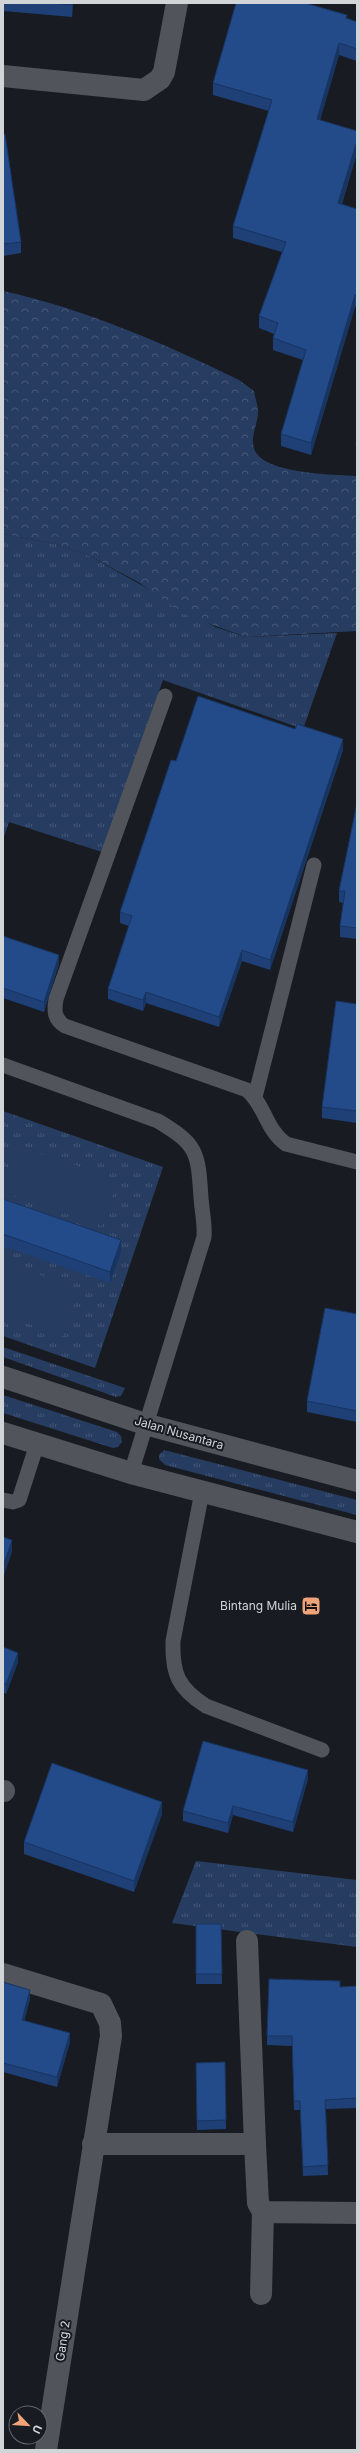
<svg xmlns="http://www.w3.org/2000/svg" width="360" height="2453" viewBox="0 0 360 2453" font-family="Inter,sans-serif">
  <style>
    .grass { fill: url(#grass-tufts) }
    .forest { fill: url(#forest-crowns) }
    .pitch { fill: #263d61 }
    .lines { fill: none; stroke-linecap: round; stroke-linejoin: round }
    .service { stroke: #51555b; stroke-width: 15 }
    .minor { stroke: #51555b; stroke-width: 22 }
    .tertiary { stroke: #51555b; stroke-width: 22 }
    .wall { fill: #1e4076 }
    .shaded-wall { fill: #183460 }
    .building { fill: #234a89; stroke: #183460 }
    .labels { text-anchor: middle; stroke-width: 4; stroke-linejoin: round; paint-order: stroke }
    .street-label { font-size: 12px; fill: #d2d5d8; stroke: #181b21 }
    .poi-label { font-size: 12px; fill: #d2d5d8; stroke: #181b21; text-anchor: end }
  </style>
  <defs>
    <pattern id="grass-tufts" width="24" height="20" patternUnits="userSpaceOnUse"><rect width="24" height="20" fill="#263d61"/><path d="M3 7l-1-3M5 7V3M7 7l1-3M15 17l-1-3M17 17v-4M19 17l1-3" fill="none" stroke="#455877"/></pattern>
    <pattern id="forest-crowns" width="20" height="18" patternUnits="userSpaceOnUse"><rect width="20" height="18" fill="#263d61"/><path d="M2 6a3 3 0 1 1 6 0M12 15a3 3 0 1 1 6 0" fill="none" stroke="#455877"/></pattern>
  </defs>
  <rect width="100%" height="100%" fill="#181b21"/>
  <path class="grass" d="M3,534L56,544L90,556L215,627L246,637L337,633L303,729L163,680L102,852L9,822L3,840Z
    M3,1111L163,1167L95,1368L3,1336Z
    M3,1347L125,1388L121,1396L116,1397L3,1357Z
    M3,1395L117,1432L121,1436L122,1442L118,1447L113,1448L3,1413Z
    M164,1450L357,1500V1515L165,1465L159,1459V1455Z
    M196,1861L357,1880V1947L172,1923Z"/>
  <path class="forest" d="M3,291C85,309 163,343 239,380L254,391C255,398 258,405 258,412C258,422 252,433 253,443C254,475 333,474 357,476V631L246,637L185,615L138,582L90,556L56,544L3,534Z"/>
  <path class="pitch" d="M16,1145L118,1180L102,1226L3,1192V1182Z
    M3,1262L80,1289L63,1336L3,1315Z"/>
  <g class="lines">
    <path class="service" d="M165,696L56,999C54,1011 54,1019 65,1026L247,1090C265,1105 266,1130 286,1144L357,1162
      M3,1065L158,1121C198,1145 198,1152 201,1198C202,1212 205,1223 204,1237L131,1473
      M255,1097L314,865
      M202,1492L173,1641C172,1674 178,1688 206,1706L322,1750
      M3,1500L13,1502L19,1500L37,1444"/>
    <path class="minor" d="M3,76L144,90L160,79L164,72L177,3
      M3,1791H4
      M247,1941L255,2144
      M3,1974L101,2004L110,2023L111,2036L46,2450
      M93,2144H255L258,2203L263,2212L261,2294
      M263,2212L357,2213"/>
    <path class="tertiary" d="M3,1377L145,1424L357,1481
      M3,1433L131,1473L357,1532"/>
  </g>
  <path class="wall" d="M3,3H73L72,17L3,11Z
    M347,18L357,22V61L339,55L320,120L357,141V153L342,204L357,209V307H355L311,455L281,446V434L303,360L273,350V338L274,334L259,328V316L282,252L233,238V226L269,111L213,95V83Z
    M3,134L21,242V253L3,256Z
    M357,436V458H356V446Z
    M343,750L270,970L242,961L219,1027L146,1003L143,1011L108,999V989L129,926L120,923V912L176,761Z
    M357,803V939L340,937V926L343,903L339,902V891Z
    M3,936L59,964L44,1012L3,998Z
    M357,1004V1123L322,1118V1107Z
    M3,1199L121,1252L110,1283L3,1246Z
    M357,1314V1422L307,1412V1401Z
    M3,1647L18,1662L6,1694L3,1692Z
    M308,1779L293,1832L233,1815L228,1833L183,1821V1811Z
    M162,1814L134,1892L24,1854V1842Z
    M196,1924H221L222,1984H196Z
    M3,1982L30,1999L24,2021L70,2042L57,2087L3,2072Z
    M357,1986V2108L326,2109L328,2175L303,2176L300,2110H294L292,2046L267,2045V2036L340,1987Z
    M225,2062L226,2129L197,2130L196,2063Z"/>
  <path class="shaded-wall" d="M72,3H73L72,17Z
    M339,43V55L317,131V119Z
    M357,141V153L338,215V203Z
    M355,295V307L311,455V443Z
    M343,739V750L270,970V960Z
    M242,950V961L219,1027V1017Z
    M59,955V964L44,1012V1002Z
    M146,992V1003L143,1011V1000Z
    M121,1240V1252L110,1283V1272Z
    M12,1540V1552L3,1578V1567Z
    M18,1653V1662L6,1694V1684Z
    M308,1770V1779L293,1832V1822Z
    M162,1802V1814L134,1892V1881Z
    M233,1806V1815L228,1833V1823Z
    M30,1990V1999L22,2030V2020Z
    M70,2033V2042L57,2087V2077Z"/>
  <path class="building" d="M50,3H72V5Z
    M236,3H305L347,15L346,18L357,22V49L339,43L317,119L357,131V141L338,203L357,209V295H355L311,443L281,434L306,350L273,338L278,323L259,316L286,242L233,226L272,100L213,83Z
    M3,134H5L21,242L3,244Z
    M357,436V446H356Z
    M198,696L295,729L297,724L343,739L270,960L242,950L219,1017L146,992L143,1000L108,989L132,916L120,912L171,760L176,761Z
    M357,803V928L340,926L345,891H339Z
    M3,936L59,955L44,1002L3,988Z
    M336,1001L357,1004V1111L322,1107Z
    M3,1199L121,1240L110,1272L3,1234Z
    M325,1308L357,1314V1411L307,1401Z
    M3,1537L12,1540L3,1567Z
    M3,1647L18,1653L6,1684L3,1683Z
    M203,1741L308,1770L293,1822L233,1806L228,1823L183,1811Z
    M52,1763L162,1802L134,1881L24,1842Z
    M196,1924H221L222,1974H196Z
    M269,1979L340,1981V1987L357,1986V2098L325,2100L328,2165L303,2167L300,2101H294L292,2036H267Z
    M3,1982L30,1990L22,2020L70,2033L57,2077L3,2063Z
    M225,2062L226,2120L197,2121L196,2063Z"/>
  <defs>
    <g id="hotel-square" transform="scale(1)"><rect x="-9" y="-9" width="18" height="18" rx="4" fill="#efa378" stroke="#181b21"/><path d="M-6-4.5h1.5V1H6V5H4.5V3h-9V5H-6ZM-4 0a1.8 1.8 0 1 1 3.6 0ZM.5 0V-2.5h3Q6-2.5 6 0Z" fill="#111"/></g>
  </defs>
  <g fill-rule="evenodd">
    <use href="#hotel-square" x="311" y="1606"/>
  </g>
  <g class="labels">
    <g class="street-label">
      <text transform="translate(179 1433) rotate(16)" y="4">Jalan Nusantara</text>
      <text transform="translate(63 2341) rotate(-82)" y="4">Gang 2</text>
    </g>
    <g class="poi-label">
      <text x="297" y="1610">Bintang Mulia</text>
    </g>
  </g>
  <rect width="360" height="2453" fill="none" stroke="#d2d5d8" stroke-width="8"/>
  <g transform="translate(28 2425) rotate(115)"><circle r="19" fill="#181b21" stroke="#62656a"/>
  <path d="M0-3L7 15L0 10L-7 15Z" fill="#efa378"/>
  <text y="-6" font-size="11" font-weight="bold" text-anchor="middle" fill="#d2d5d8">U</text>
  </g>
</svg>
